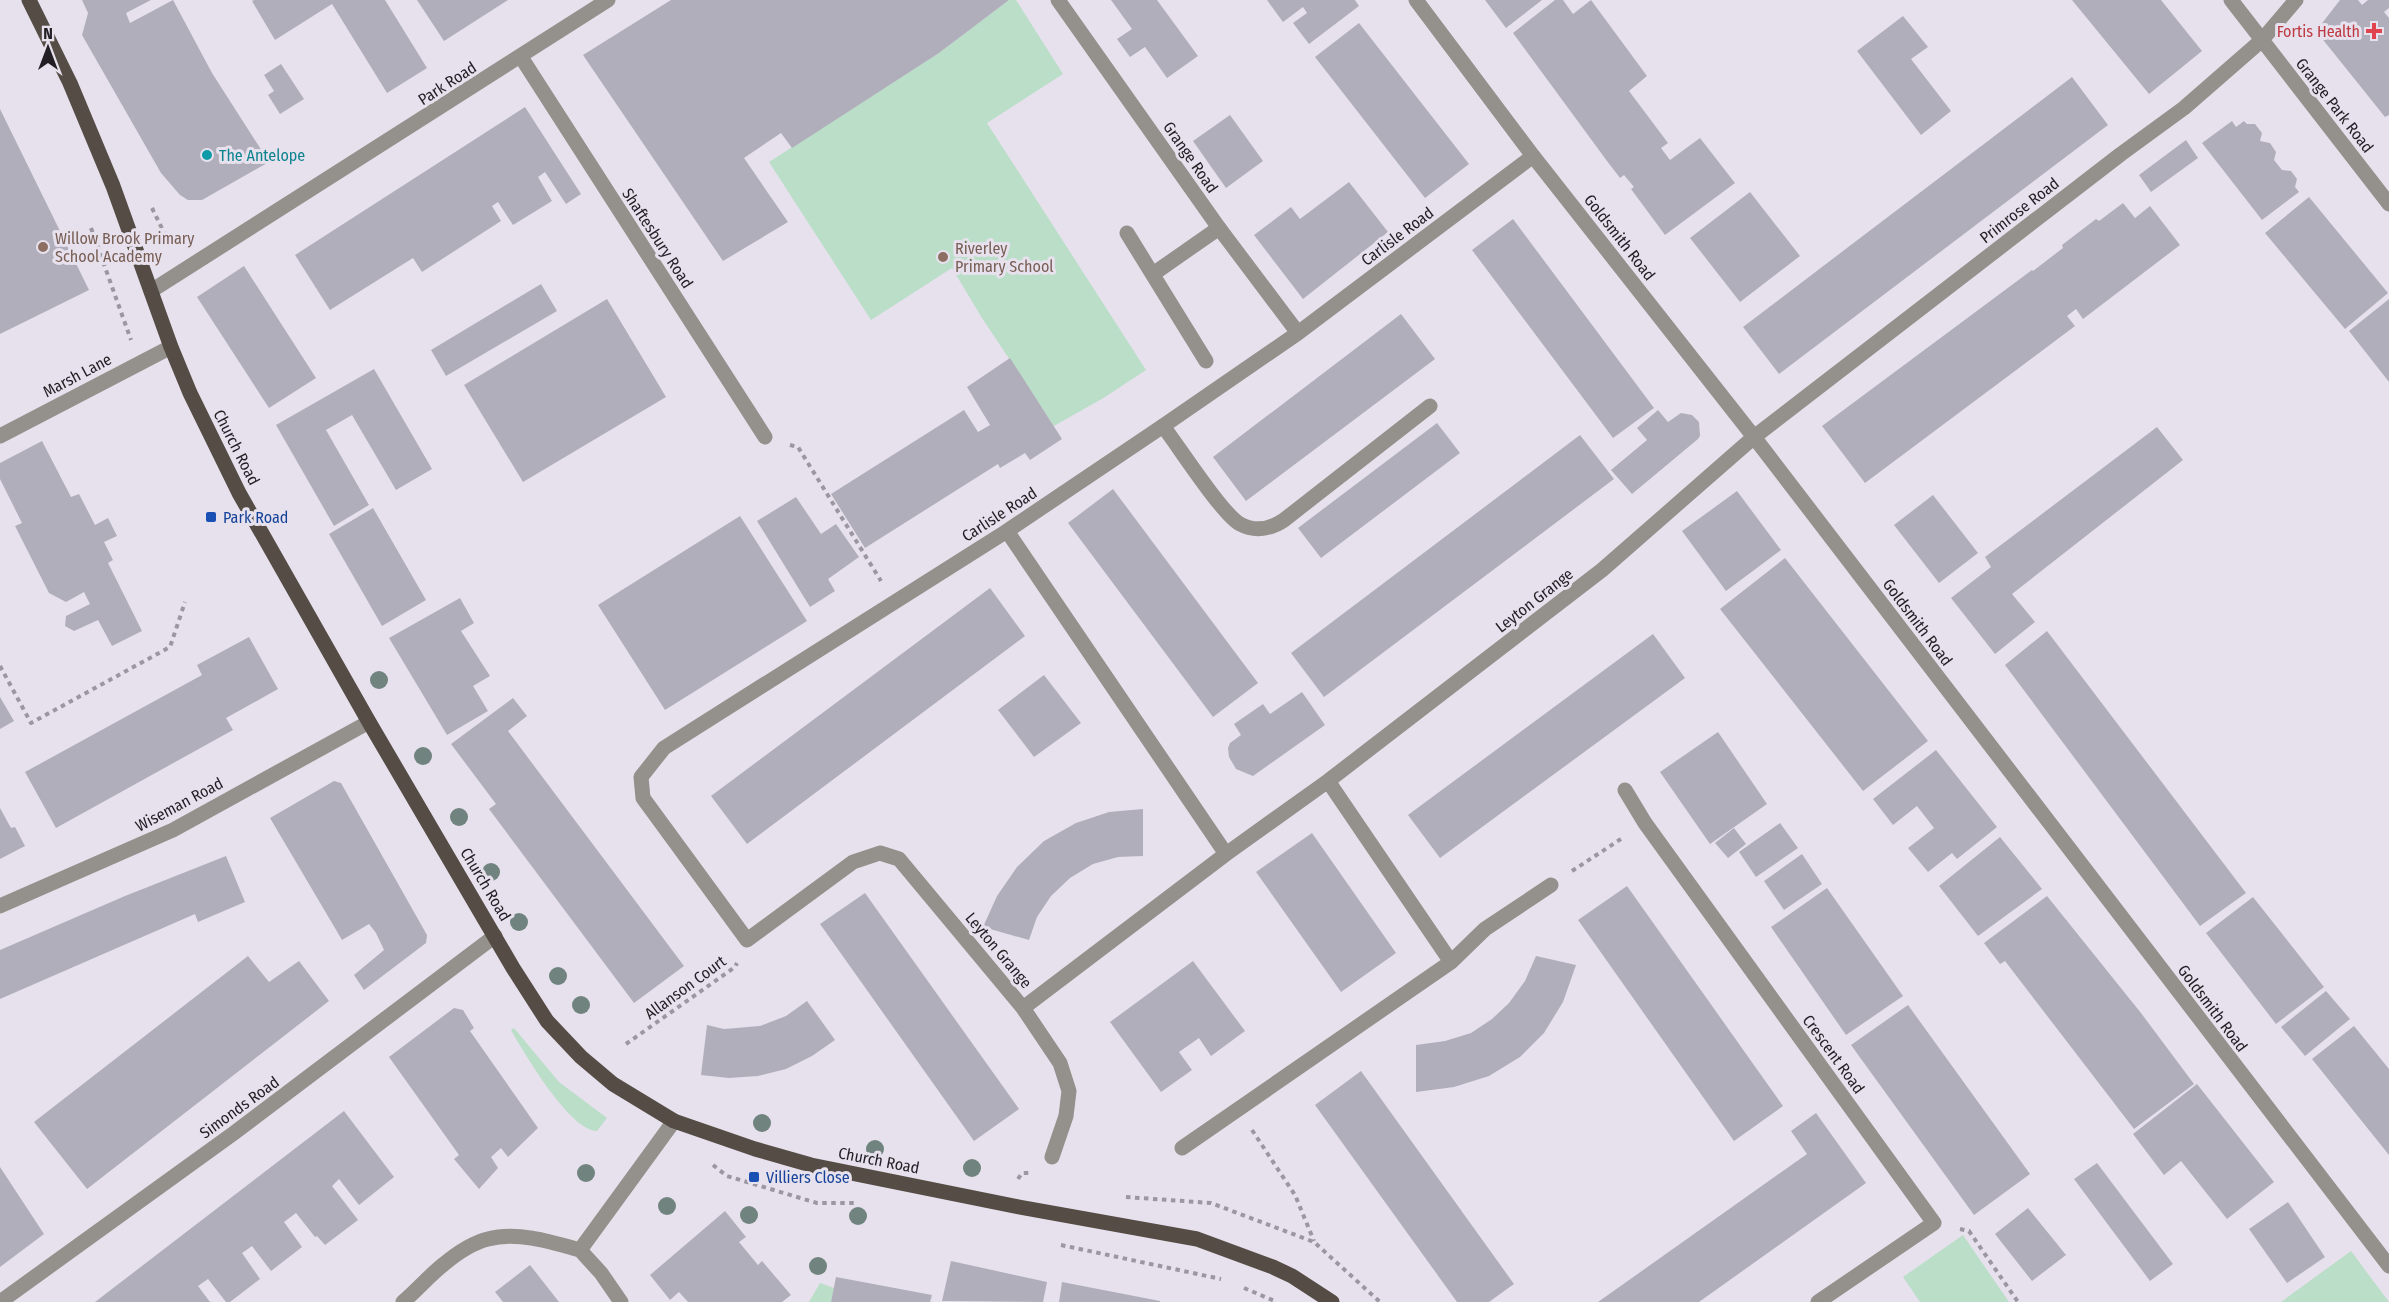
<svg xmlns="http://www.w3.org/2000/svg" width="2389" height="1302" viewBox="0 0 2389 1302" font-family="'Fira Sans Condensed',sans-serif">
  <style>
    .green { fill: #badec8 }
    .building { fill: #b1aebb }
    .lines { fill: none; stroke-linecap: round; stroke-linejoin: round }
    .path { stroke: #9b97a0; stroke-width: 4; stroke-dasharray: 4.5 4.5; stroke-linecap: butt }
    .service { stroke: #94908b; stroke-width: 15 }
    .minor { stroke: #94908b; stroke-width: 15 }
    .primary { stroke: #544c45; stroke-width: 15 }
    .tree { fill: #70837e }
    .health-dot { fill: #e0444e; stroke: #e7e1ed; stroke-width: 2 }
    .culture-dot { fill: #0f9aa8; stroke: #e7e1ed; stroke-width: 2 }
    .education-dot { fill: #8d6e63; stroke: #e7e1ed; stroke-width: 2 }
    .transit-dot { fill: #1a4fb4; stroke: #e7e1ed; stroke-width: 2 }
    .labels { text-anchor: middle; stroke-width: 6; stroke-linejoin: round; paint-order: stroke }
    .health-label { font-size: 16px; fill: #be3a42; stroke: #e7e1ed; text-anchor: end }
    .street-label { font-size: 16px; fill: #211f24; stroke: #e7e1ed }
    .culture-label { font-size: 16px; fill: #0d838f; stroke: #e7e1ed; text-anchor: start }
    .education-label { font-size: 16px; fill: #785e54; stroke: #e7e1ed; text-anchor: start }
    .transit-label { font-size: 16px; fill: #164399; stroke: #e7e1ed; text-anchor: start }
  </style>
  <rect width="100%" height="100%" fill="#e7e1ed"/>
  <path class="green" d="M1009,0H1016L1063,74L987,123L1146,370L1105,397L1054,426L982,318L952,268L871,320L769,162L939,53Z
    M514,1028L559,1082L607,1118L597,1131C570,1131 524,1053 511,1030Z
    M1963,1235L2009,1302H1920L1903,1277Z
    M2351,1251L2389,1302H2281Z
    M820,1283L834,1288L831,1302H809Z"/>
  <path class="building" d="M82,0H151L126,13L130,23L173,0L212,73L269,162L202,200H188L180,195L161,173L82,35L88,13Z
    M254,0H385L427,68L387,93L332,4L275,40L252,1Z
    M417,0H508L444,41Z
    M671,0H1009L939,53L792,148L781,133L744,158L788,222L723,261L583,55Z
    M1111,0H1157L1198,56L1167,78L1145,47L1130,57L1117,39L1132,29Z
    M1267,0H1355L1359,6L1309,44L1293,23L1307,13L1303,7L1283,22Z
    M1485,0H1542L1506,28Z
    M1555,0H1563L1573,14L1591,0L1647,76L1629,91L1668,143L1661,148L1670,160L1700,138L1735,183L1665,235L1631,189L1634,187L1624,175L1620,178L1607,161L1513,33Z
    M2072,0H2161L2202,51L2149,94Z
    M2340,0H2358L2362,5L2368,0H2389V8L2384,12L2389,18V115L2385,117L2316,31Z
    M1903,16L1928,47L1911,59L1951,111L1921,135L1857,51Z
    M1359,23L1469,164L1425,198L1315,57Z
    M281,64L304,99L280,114L268,95L274,91L264,75Z
    M2072,77L2108,125L1779,374L1743,327Z
    M525,107L581,194L566,204L545,172L538,177L552,201L513,225L498,202L492,206L501,221L422,272L413,258L330,310L295,255Z
    M0,109L89,290L0,334Z
    M1230,115L1263,161L1226,188L1193,141Z
    M2232,121L2236,127L2244,121L2247,124H2255L2262,133L2260,141L2270,143L2276,152L2274,160L2282,170L2291,171L2297,179L2295,187L2299,192L2262,220L2202,143Z
    M2186,140L2198,158L2151,192L2139,175Z
    M1349,182L1388,232L1303,299L1254,235L1291,207L1300,219Z
    M1750,192L1800,256L1740,302L1690,238Z
    M2309,197L2388,293L2345,329L2265,233Z
    M2123,203L2135,218L2150,206L2180,245L2083,319L2076,309L2067,316L2075,326L1865,483L1822,426L2032,270L2033,271L2063,248L2062,245L2096,219L2099,221Z
    M1513,219L1654,408L1613,438L1472,250Z
    M244,266L316,378L269,408L197,297Z
    M541,284L557,311L446,376L431,350Z
    M607,299L666,397L523,482L464,385Z
    M2389,299V382L2349,331Z
    M1401,314L1435,359L1246,501L1213,457Z
    M1010,358L1062,439L1030,460L1025,453L1000,468L998,464L865,548L831,494L964,410L978,432L990,425L967,387Z
    M374,369L432,469L396,490L352,415L326,430L369,505L334,526L276,425Z
    M1658,410L1668,422L1681,413L1692,415L1699,422L1700,436L1698,439L1632,494L1611,470L1647,440L1637,428Z
    M1437,423L1460,453L1321,558L1298,528Z
    M2157,427L2183,460L2012,594L2035,622L1995,654L1951,598L1991,567L1985,557Z
    M1580,435L1614,479L1324,697L1291,653Z
    M42,441L71,497L79,494L95,525L108,518L117,536L104,542L113,560L108,563L142,631L112,646L98,620L74,631L65,626L66,616L90,604L84,592L66,602L49,593L15,526L22,523L0,479V463Z
    M1113,489L1258,683L1213,717L1068,523Z
    M1737,491L1781,550L1726,591L1682,531Z
    M1933,495L1978,553L1939,583L1894,525Z
    M796,497L821,534L836,524L859,557L828,579L835,591L810,607L757,521Z
    M373,508L426,600L382,626L329,534Z
    M740,516L807,621L665,710L598,605Z
    M1785,558L1928,741L1863,791L1720,609Z
    M990,588L1025,636L747,844L711,796Z
    M460,598L474,623L461,631L490,676L473,686L488,711L447,735L389,638Z
    M2047,631L2246,893L2200,926L2005,665Z
    M1653,634L1685,678L1440,858L1408,815Z
    M249,637L278,689L226,718L233,730L56,828L25,772L202,675L197,665Z
    M1044,675L1081,723L1034,757L998,710Z
    M1302,692L1325,725L1253,776L1236,769L1229,757L1228,748L1230,743L1241,735L1234,724L1263,704L1270,714Z
    M0,697L14,721L0,729Z
    M513,698L527,716L508,731L684,966L634,1003L489,809L496,804L451,744Z
    M1718,732L1767,804L1710,844L1660,772Z
    M1936,750L1997,827L1957,859L1952,853L1928,872L1908,848L1934,828L1917,806L1893,825L1873,799Z
    M334,781L341,783L427,935L426,943L364,990L354,975L384,950L376,933L369,924L342,940L270,818Z
    M0,808L11,828L15,827L25,846L0,859Z
    M1143,809V856L1118,857L1093,864L1070,878L1051,896L1037,917L1029,940L983,927L997,896L1017,867L1044,841L1076,823L1109,812Z
    M1780,823L1798,848L1756,877L1739,852Z
    M1734,828L1746,844L1728,858L1715,843Z
    M1312,833L1396,953L1341,992L1256,872Z
    M2000,837L2042,889L1978,936L1939,886Z
    M1802,854L1822,884L1784,910L1764,881Z
    M226,856L245,902L198,922L195,914L0,999V950L125,896Z
    M1627,886L1783,1106L1734,1141L1578,920Z
    M1827,888L1903,996L1846,1035L1771,927Z
    M865,893L1019,1109L974,1141L820,924Z
    M2047,896L2141,1013L2194,1084L2134,1129L2005,961L2000,964L1984,943Z
    M2253,897L2324,987L2276,1024L2206,933Z
    M248,956L269,982L299,961L329,1001L87,1189L34,1122Z
    M1536,956L1576,965L1563,1002L1544,1033L1520,1057L1489,1076L1454,1087L1416,1092V1045L1445,1041L1471,1033L1492,1019L1509,1003L1525,981Z
    M1193,961L1245,1031L1211,1056L1199,1038L1179,1052L1192,1070L1161,1092L1110,1022Z
    M2326,991L2350,1019L2305,1056L2281,1027Z
    M807,1001L835,1040L812,1056L786,1069L758,1076L729,1078L701,1075L707,1025L724,1029L760,1026L786,1016Z
    M1908,1005L2030,1174L1974,1215L1851,1045Z
    M454,1008L463,1010L474,1028L470,1031L538,1128L508,1157L501,1148L491,1157L498,1168L479,1189L454,1159L459,1155L389,1057Z
    M2354,1026L2389,1069V1155L2312,1059Z
    M1361,1071L1514,1284L1489,1302H1457L1315,1105Z
    M2197,1084L2274,1182L2227,1219L2181,1161L2164,1175L2133,1134Z
    M344,1111L394,1177L359,1205L339,1179L332,1186L358,1220L325,1245L317,1236L315,1237L296,1213L284,1222L302,1247L271,1271L252,1246L245,1251L242,1253L260,1279L230,1302H226L208,1279L198,1286L210,1302H95Z
    M1816,1113L1866,1183L1699,1302H1598L1807,1154L1791,1131Z
    M2097,1163L2173,1264L2150,1281L2074,1179Z
    M0,1167L44,1234L0,1267Z
    M2288,1202L2325,1257L2287,1283L2249,1229Z
    M2028,1208L2066,1255L2032,1281L1995,1234Z
    M725,1211L746,1237L739,1242L758,1265L762,1261L791,1295L782,1302H688L679,1292L670,1300L650,1275Z
    M951,1261L1047,1282L1043,1302L942,1301Z
    M530,1265L559,1302H503L495,1292Z
    M836,1277L932,1295L930,1302H831Z
    M1062,1282L1160,1301V1302H1059Z"/>
  <g class="lines">
    <path class="path" d="M152,208L171,247
      M91,228L131,340
      M790,445L798,447L881,581
      M0,666L31,723L170,647L185,602
      M1572,871L1624,837
      M626,1044L735,967L737,963
      M1252,1130L1295,1195L1314,1241
      M713,1165L727,1176L817,1203H857
      M1018,1179L1022,1173H1031
      M1126,1197L1211,1203L1314,1242L1380,1302
      M1960,1229L1969,1231L2018,1302
      M1061,1245L1221,1279
      M1244,1288L1277,1302"/>
    <path class="service" d="M1127,233L1206,361
      M1153,274L1219,228
      M1163,426C1179,447 1222,514 1240,524C1255,532 1271,529 1284,520L1430,406"/>
    <path class="minor" d="M1058,0L1219,228L1298,333
      M1416,0L1533,156L1754,437L2389,1266
      M2231,0L2389,204
      M521,57L765,437
      M151,291L608,0
      M0,436L171,347
      M1007,531L1226,854
      M1328,781L1451,962
      M1625,790L1645,823L1934,1223L1818,1302
      M0,906L173,830L369,722
      M1023,1008L1226,854L1328,781L1602,570L1754,437L2121,154L2184,108L2262,40L2296,0
      M1182,1148L1451,962L1485,929L1551,885
      M1052,1157L1066,1116L1069,1091L1060,1063L1023,1008L899,859L880,853L853,862L747,940L643,798L641,777L664,748L1007,531L1163,426L1298,333L1533,156
      M580,1250L674,1121
      M580,1250L601,1273L621,1302
      M0,1302L234,1133L495,936
      M403,1302C417,1290 430,1275 444,1264C456,1254 472,1243 488,1239C517,1231 552,1242 580,1250"/>
    <path class="primary" d="M29,0L70,83L113,186L171,347L190,393L239,493L369,722L513,968L547,1021L581,1057L613,1084L674,1121L755,1149L811,1165L1019,1207L1197,1239L1273,1267L1292,1276L1332,1302"/>
  </g>
  <g class="tree">
    <circle cx="379" cy="680" r="9"/>
    <circle cx="423" cy="756" r="9"/>
    <circle cx="459" cy="817" r="9"/>
    <circle cx="491" cy="872" r="9"/>
    <circle cx="519" cy="922" r="9"/>
    <circle cx="558" cy="976" r="9"/>
    <circle cx="581" cy="1005" r="9"/>
    <circle cx="762" cy="1123" r="9"/>
    <circle cx="875" cy="1149" r="9"/>
    <circle cx="972" cy="1168" r="9"/>
    <circle cx="586" cy="1173" r="9"/>
    <circle cx="667" cy="1206" r="9"/>
    <circle cx="749" cy="1215" r="9"/>
    <circle cx="858" cy="1216" r="9"/>
    <circle cx="818" cy="1266" r="9"/>
  </g>
  <path class="health-dot" d="M2371 22h6v6h6v6h-6v6h-6v-6h-6v-6h6z"/>
  <circle class="culture-dot" cx="207" cy="155" r="6"/>
  <g class="education-dot">
    <circle cx="43" cy="247" r="6"/>
    <circle cx="943" cy="257" r="6"/>
  </g>
  <g class="transit-dot">
    <rect x="205" y="511" width="12" height="12" rx="3"/>
    <rect x="748" y="1171" width="12" height="12" rx="3"/>
  </g>
  <g class="labels">
    <g class="health-label">
      <text x="2360" y="37">Fortis Health</text>
    </g>
    <g class="street-label">
      <text transform="translate(447 83) rotate(-33)" y="6">Park Road</text>
      <text transform="translate(2335 105) rotate(52)" y="6">Grange Park Road</text>
      <text transform="translate(1191 157) rotate(55)" y="6">Grange Road</text>
      <text transform="translate(2019 210) rotate(-38)" y="6">Primrose Road</text>
      <text transform="translate(1397 236) rotate(-37)" y="6">Carlisle Road</text>
      <text transform="translate(1620 237) rotate(52)" y="6">Goldsmith Road</text>
      <text transform="translate(658 238) rotate(57)" y="6">Shaftesbury Road</text>
      <text transform="translate(77 375) rotate(-28)" y="6">Marsh Lane</text>
      <text transform="translate(237 447) rotate(63)" y="6">Church Road</text>
      <text transform="translate(999 514) rotate(-33)" y="6">Carlisle Road</text>
      <text transform="translate(1534 600) rotate(-38)" y="6">Leyton Grange</text>
      <text transform="translate(1918 622) rotate(53)" y="6">Goldsmith Road</text>
      <text transform="translate(179 804) rotate(-28)" y="6">Wiseman Road</text>
      <text transform="translate(486 884) rotate(59)" y="6">Church Road</text>
      <text transform="translate(999 950) rotate(50)" y="6">Leyton Grange</text>
      <text transform="translate(685 987) rotate(-36)" y="6">Allanson Court</text>
      <text transform="translate(2213 1008) rotate(53)" y="6">Goldsmith Road</text>
      <text transform="translate(1834 1054) rotate(54)" y="6">Crescent Road</text>
      <text transform="translate(239 1107) rotate(-36)" y="6">Simonds Road</text>
      <text transform="translate(879 1160) rotate(11)" y="6">Church Road</text>
    </g>
    <g class="culture-label">
      <text x="219" y="161">The Antelope</text>
    </g>
    <g class="education-label">
      <text x="55" y="244">Willow Brook Primary<tspan x="55" dy="18">School Academy</tspan></text>
      <text x="955" y="254">Riverley<tspan x="955" dy="18">Primary School</tspan></text>
    </g>
    <g class="transit-label">
      <text x="223" y="523">Park Road</text>
      <text x="766" y="1183">Villiers Close</text>
    </g>
  </g>
  <g transform="translate(48 48)" stroke="#e7e1ed" stroke-width="4.5" paint-order="stroke">
  <path d="M0-4.5L10 22L0 15L-10 22Z" fill="#211f24"/>
  <text y="-9" font-size="16" font-weight="bold" text-anchor="middle" fill="#211f24">N</text>
  </g>
</svg>
